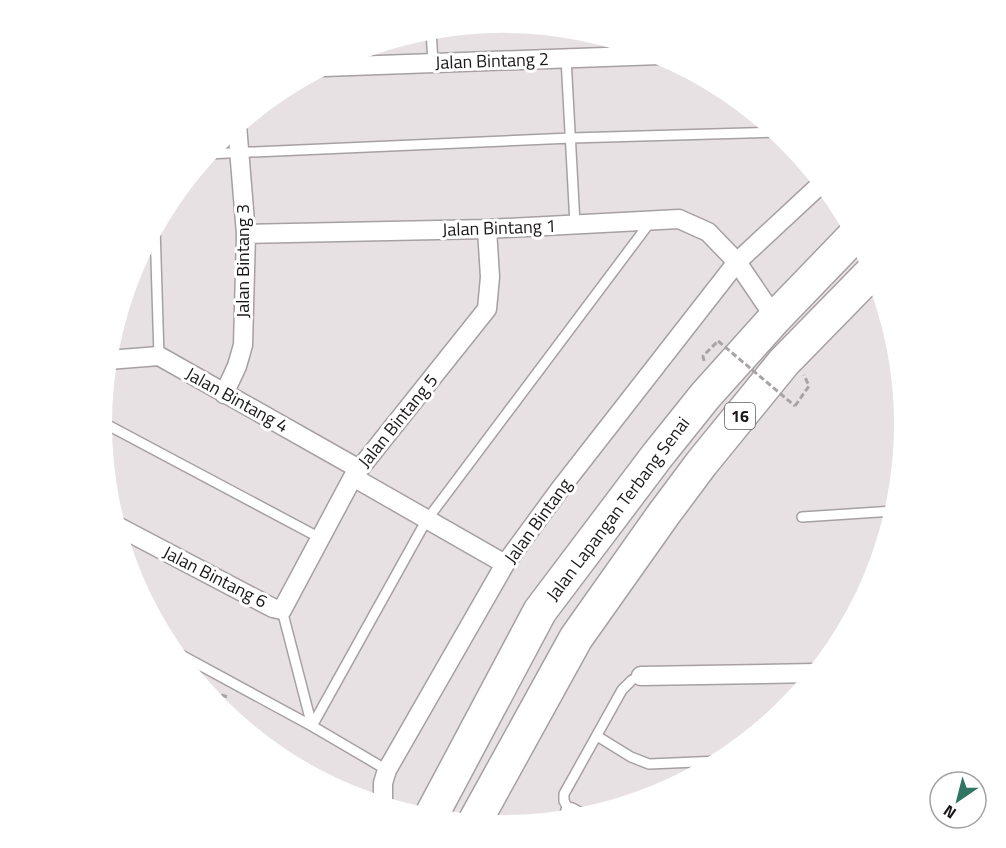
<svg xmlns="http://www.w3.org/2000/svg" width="1006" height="848" viewBox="0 0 1006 848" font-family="'Titillium Web',sans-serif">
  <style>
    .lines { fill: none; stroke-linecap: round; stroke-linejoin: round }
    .lane-casing { stroke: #a6a0a3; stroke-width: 12 }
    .street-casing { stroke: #a6a0a3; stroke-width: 21 }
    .highway-casing { stroke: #a6a0a3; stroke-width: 36 }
    .path { stroke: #a8a3a6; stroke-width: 3; stroke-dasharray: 6 3; stroke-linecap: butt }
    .lane { stroke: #fff; stroke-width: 9 }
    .street { stroke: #fff; stroke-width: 18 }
    .highway { stroke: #fff; stroke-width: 33 }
    .path-bridge { stroke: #a8a3a6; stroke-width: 3; stroke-dasharray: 6 3; stroke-linecap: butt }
    .labels { text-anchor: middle; stroke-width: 6; stroke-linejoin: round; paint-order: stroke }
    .shield { fill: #fff; stroke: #5f5d5d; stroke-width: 1.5 }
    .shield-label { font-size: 16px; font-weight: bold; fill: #1a1718 }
    .street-label { font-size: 18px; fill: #1a1718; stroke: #fff }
  </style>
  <rect width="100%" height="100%" fill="#e7e1e4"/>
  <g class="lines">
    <g class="lane-casing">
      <path id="lane" d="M431,30L433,63
        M566,58L575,224
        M207,154L571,138L777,132
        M155,227L159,356
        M102,422L320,538
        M802,517L894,511
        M282,610L312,726
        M172,650L312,726L387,770
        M312,726L426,521L651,221
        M597,736L631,757L649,764L720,761
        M570,812L564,801V794L622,690L632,680L641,676"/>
    </g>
    <g class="street-casing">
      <path id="street" d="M324,67L660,55
        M246,234L487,229L679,219L708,232L737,262L775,318
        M108,360L159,356L359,469
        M224,394L237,366L243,345L246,234L237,125
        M353,477L505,564
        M117,526L273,608L282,610L353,477L487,309L490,277L487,229
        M641,676L816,673
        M383,805V783L387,770L505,564L560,489L737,262L822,183
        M570,812L581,818"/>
    </g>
    <g class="highway-casing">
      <path id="highway" d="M430,818L540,611L657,456L705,396L775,318L855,235
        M474,823L576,638L663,515L701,464L784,362L874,270"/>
    </g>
    <path class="path" d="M704,361L703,356L718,341
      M795,406L809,386L804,375
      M204,690L228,697"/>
    <use href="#lane" class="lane"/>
    <use href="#street" class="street"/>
    <use href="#highway" class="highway"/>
    <path class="path-bridge" d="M718,341L795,406"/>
  </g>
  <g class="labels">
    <rect class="shield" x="725" y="403" width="30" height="26" rx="4.5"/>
    <g class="shield-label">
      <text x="740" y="422">16</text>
    </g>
    <g class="street-label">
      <text transform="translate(492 61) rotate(-2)" y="6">Jalan Bintang 2</text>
      <text transform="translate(499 228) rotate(-2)" y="6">Jalan Bintang 1</text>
      <text transform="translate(243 261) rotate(-90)" y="6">Jalan Bintang 3</text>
      <text transform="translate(237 400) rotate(29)" y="6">Jalan Bintang 4</text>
      <text transform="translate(398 421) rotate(-51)" y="6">Jalan Bintang 5</text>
      <text transform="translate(618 509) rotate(-53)" y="6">Jalan Lapangan Terbang Senai</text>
      <text transform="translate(538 521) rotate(-54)" y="6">Jalan Bintang</text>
      <text transform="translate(215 577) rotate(27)" y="6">Jalan Bintang 6</text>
    </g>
  </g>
  <path d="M0 0H1006V848H0ZM112 424a391 391 0 1 1 782 0a391 391 0 1 1-782 0Z" fill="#fff" fill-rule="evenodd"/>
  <g transform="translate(958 800) rotate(215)"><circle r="28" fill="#ffffff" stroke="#a3a2a3" stroke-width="1.5"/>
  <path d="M0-4.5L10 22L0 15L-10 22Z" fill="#337565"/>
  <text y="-9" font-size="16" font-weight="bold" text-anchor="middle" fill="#1a1718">N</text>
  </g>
</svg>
